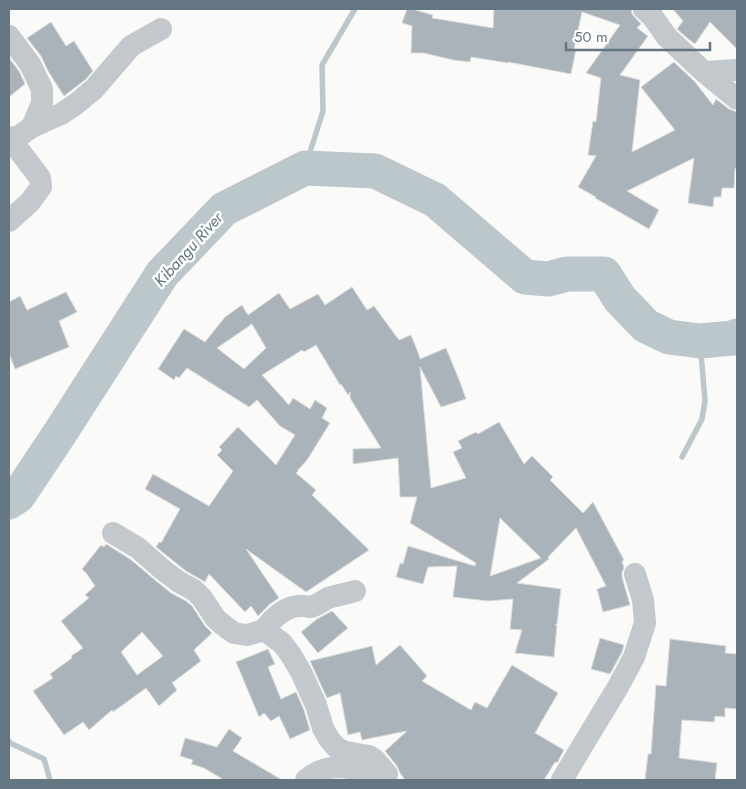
<svg xmlns="http://www.w3.org/2000/svg" width="746" height="789" viewBox="0 0 746 789" font-family="Jost,sans-serif">
  <style>
    .lines { fill: none; stroke-linecap: round; stroke-linejoin: round }
    .stream { stroke: #bbc7cb; stroke-width: 5.5 }
    .river { stroke: #bbc7cb; stroke-width: 35 }
    .building { fill: #aab3b9; stroke: #dcdcda; fill-rule: evenodd }
    .minor { stroke: #c3c8cc; stroke-width: 22 }
    .labels { text-anchor: middle; stroke-width: 5; stroke-linejoin: round; paint-order: stroke }
    .water-label { font-size: 16px; font-style: italic; fill: #60757c; stroke: #fff }
  </style>
  <rect width="100%" height="100%" fill="#fafaf8"/>
  <g class="lines">
    <path class="stream" d="M305,168L323,111L322,65L355,9
      M682,457L702,419L705,401L700,341
      M9,741L10,743L44,759L50,780"/>
    <path class="river" d="M9,502L18,496L60,433L162,274L224,209L305,168L375,171L435,200L525,277L548,279L567,274H604L620,299L646,326L669,337L700,341L733,338L737,336"/>
  </g>
  <path class="building" d="M407,9H412L433,15L432,18L493,28L494,9H631L632,14L641,24L637,28L648,36L620,75L640,80L632,152L675,130L641,87L674,62L695,82L713,105L716,99L729,109L737,112V167L735,169L734,188H722L721,197H714L713,207L688,203L694,158L627,191L659,210L649,229L595,198L596,197L578,187L596,156L588,155L593,121L596,122L601,78L586,73L620,25L582,12L574,49H576L571,74L508,62V63L471,57L470,62L453,60L424,53H411L412,26L402,23Z
    M673,9H737V49L710,22L695,44L687,38L677,29L683,21Z
    M51,22L66,46L74,41L93,71L85,80L64,96L48,71L41,56L27,38Z
    M9,58L19,71L25,84L9,97Z
    M352,287L367,310L374,306L399,340L411,335L419,355L420,359L446,348L460,382L466,399L441,407L420,367L431,488L466,478L453,452L462,448L458,441L476,432L478,434L499,422L524,464L532,456L553,477L550,480L583,513L593,502L624,560L622,561L624,568L622,572V577L630,605L603,612L597,589L606,586L576,528L548,557L549,559L517,583L561,589L557,624L555,625H557L554,657L515,653L522,630L510,629L513,599L488,601L453,597L457,566L428,567L423,584L396,577L400,563L403,564L408,546L475,566L476,563L410,523L417,497H400L398,458L353,464V449L381,448L350,398V392L348,395L341,384L340,385L316,345L304,352L302,350L262,375L289,405L293,398L310,409L315,400L327,408L322,418L330,423L307,460L297,471H298L296,473L316,490L312,495L369,550L306,592L246,549L279,598L270,604L258,616L251,606L245,612L209,574L205,582L200,579L186,571L156,547L159,542L161,543L180,509L145,489L153,474L209,506L233,471L217,455L222,450L219,447L238,427L276,465L295,435L280,426L257,400L249,407L187,368L179,378L176,376L174,380L158,369L184,329L205,342L225,317L242,305L248,315L279,293L290,309L318,294L325,305ZM252,324L266,348L244,369L217,348ZM500,518L541,558L490,576L491,571Z
    M66,292L77,312L59,321L69,347L15,369L9,353V302L20,296L27,310Z
    M106,544L130,559L155,580L171,593L186,601L192,606L205,626L212,633L194,650L201,661L172,683L177,690L159,706L146,688L113,712L112,710L89,730L83,722L64,735L33,691L53,678L50,674L72,658L71,656L83,648L61,621L89,598L85,595L95,586L87,574L82,569L101,545L104,547ZM142,632L163,656L137,675L121,652Z
    M332,611L348,628L318,653L301,632L317,619Z
    M600,638L624,645L622,652L610,674L591,669Z
    M670,639L726,646L725,653L737,654V709L725,708V717L715,716L714,722L682,720L679,758L717,763L715,780H645L648,754H651L656,685L666,686Z
    M400,645L427,676L422,681L471,710L475,702L487,708L512,665L558,693L535,733L564,750L557,763L555,762L544,780H405L400,773L397,766L385,751L407,731L362,740L360,732L348,735L340,693L327,698L310,661L372,646L376,665Z
    M268,649L275,664L268,667L281,699L296,692L304,710L310,730L290,739L279,716L271,721L264,713L259,717L236,662Z
    M229,729L242,738L233,751L282,780H224L204,768L191,764L193,760L180,756L185,738L217,747Z"/>
  <g class="lines">
    <path class="minor" d="M644,9L652,16L667,37L704,72L737,99
      M9,36L30,64L42,89V103L32,127
      M704,72L737,70
      M9,137L40,178L41,187L30,202L9,221
      M12,141L32,127L61,114L76,104L94,89L131,46L161,29
      M113,533L138,548L163,570L179,582L194,590L202,598L216,619L227,628L234,633L247,635L264,630C272,619 284,607 299,606C303,605 306,607 310,607C317,606 322,601 328,598C337,595 346,594 355,591
      M264,630L282,643L291,655L301,672L316,705L323,728L329,739L337,748L346,752L369,756L375,760L387,774
      M306,780C326,762 347,767 371,771
      M562,780L584,743L618,687L634,657L645,623L643,600L635,574"/>
  </g>
  <g class="labels">
    <g class="water-label">
      <text transform="translate(188 249) rotate(-48)" y="6">Kibangu River</text>
    </g>
  </g>
  <rect width="746" height="789" fill="none" stroke="#657683" stroke-width="20"/>
  <path d="M566 42v8h144v-8" fill="none" stroke="#657683" stroke-width="2.5"/>
  <text x="574" y="42" font-size="15" fill="#657683" stroke="#ffffff" stroke-width="4" paint-order="stroke">50 m</text>
</svg>
